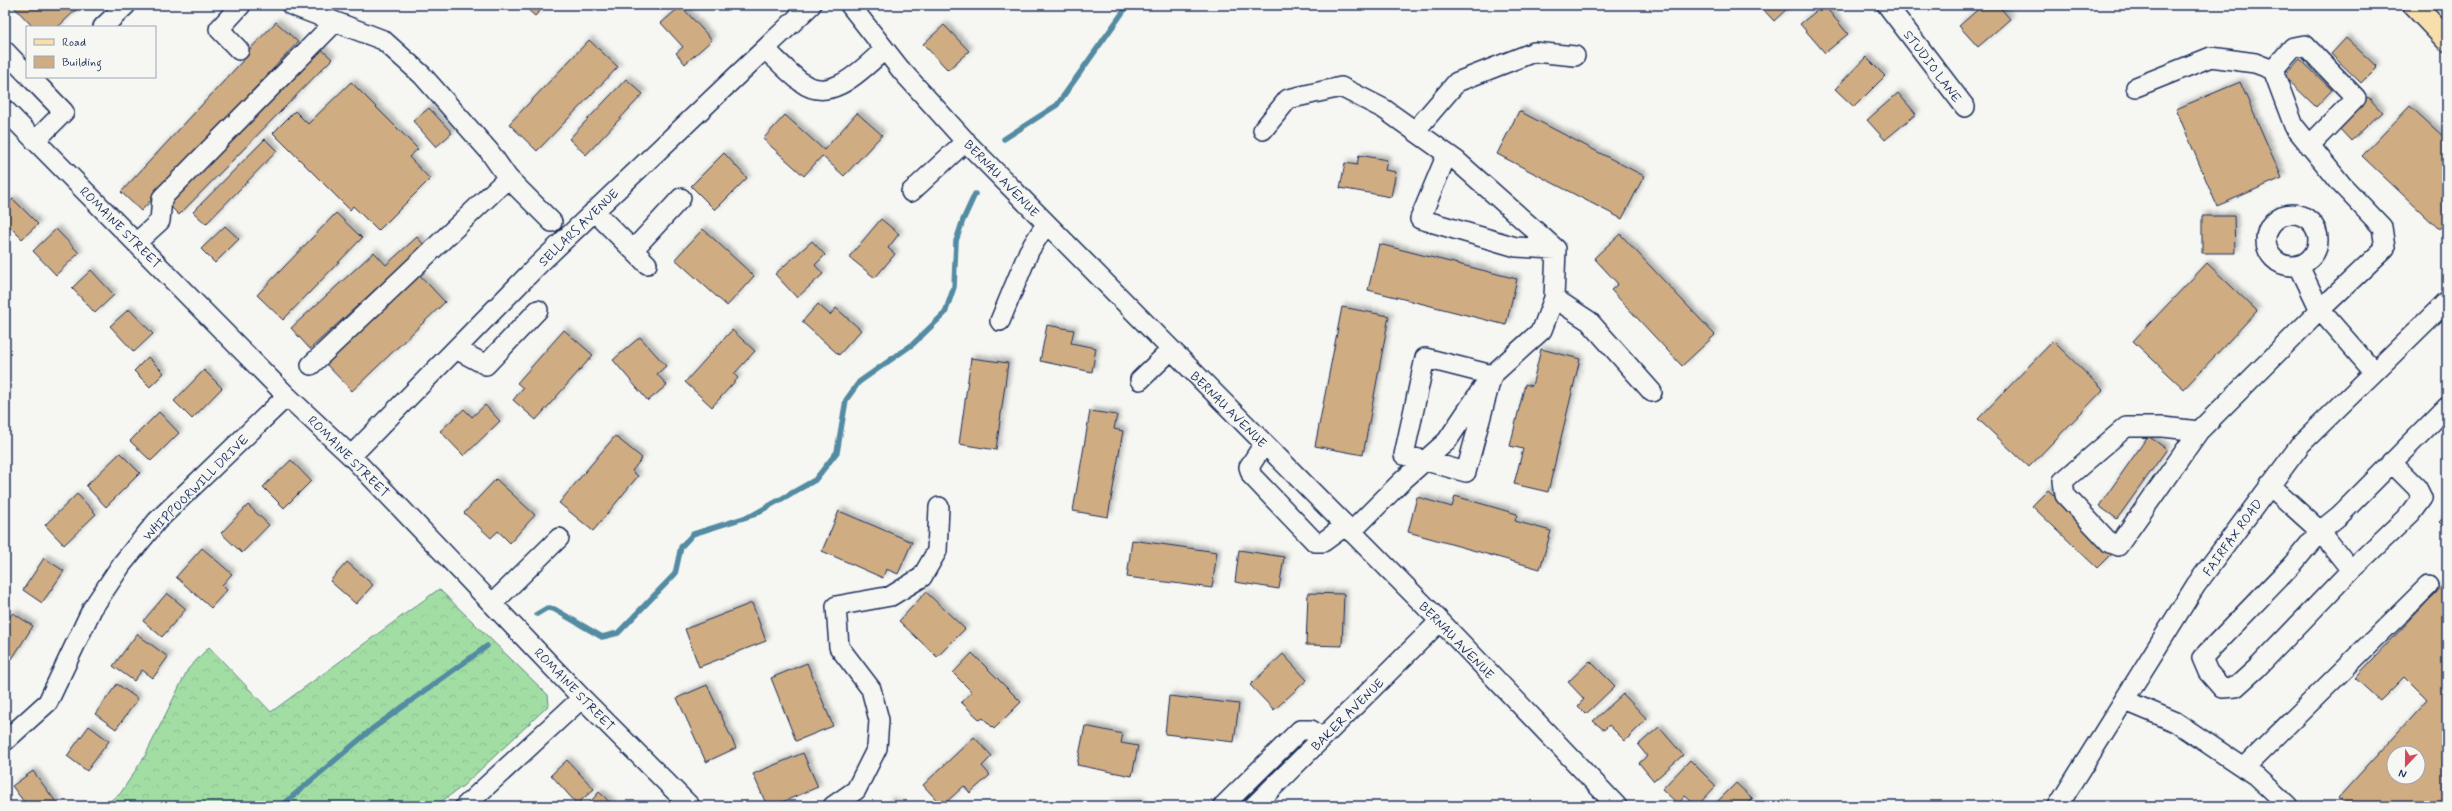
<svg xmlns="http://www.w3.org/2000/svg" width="2452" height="811" viewBox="0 0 2452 811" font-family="Mynerve,sans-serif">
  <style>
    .forest { fill: url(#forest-crowns); stroke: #5e8681 }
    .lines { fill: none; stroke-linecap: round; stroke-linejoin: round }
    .stream { stroke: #528ba2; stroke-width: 5.5 }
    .building { fill: #cfac81; stroke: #1b2f5e; fill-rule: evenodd; filter: url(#shadow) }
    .minor-casing { stroke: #1b2f5e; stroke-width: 22 }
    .major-casing { stroke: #1b2f5e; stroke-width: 25 }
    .minor { stroke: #f6f6f2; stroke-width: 19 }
    .major { stroke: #f8deab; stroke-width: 22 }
    .labels { text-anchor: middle; stroke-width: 3; stroke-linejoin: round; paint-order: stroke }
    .street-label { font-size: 13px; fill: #1b2f5e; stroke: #f6f6f2 }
  </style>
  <defs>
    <pattern id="forest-crowns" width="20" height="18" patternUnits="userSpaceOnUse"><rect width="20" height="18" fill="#a2dea4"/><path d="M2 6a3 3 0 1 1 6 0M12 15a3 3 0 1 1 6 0" fill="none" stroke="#8bbf90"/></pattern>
    <filter id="shadow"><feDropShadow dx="3.5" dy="-3.5" stdDeviation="2" flood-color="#0004"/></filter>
  </defs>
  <rect width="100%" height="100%" fill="#f6f6f2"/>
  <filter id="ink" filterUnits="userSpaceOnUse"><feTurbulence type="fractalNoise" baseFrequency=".025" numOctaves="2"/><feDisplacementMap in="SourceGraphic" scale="8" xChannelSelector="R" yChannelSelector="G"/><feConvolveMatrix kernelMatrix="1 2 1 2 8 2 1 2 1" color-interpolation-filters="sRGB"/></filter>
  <g filter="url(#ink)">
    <path class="forest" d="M439,589L548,695L549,705L463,786L435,806H102L120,794L145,756L188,669L209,647L271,712Z"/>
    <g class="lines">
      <path class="stream" d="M1004,139L1057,105L1128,5
        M537,614L547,608L554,609L602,637L618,633L675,574L681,547L693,534L753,515L815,480L837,452L846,400L859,382L913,344L945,313L954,287L956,241L963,220L975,194
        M281,806L372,729L487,646"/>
    </g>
    <path class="building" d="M12,5H81L58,27H33Z
      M531,5H546L535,16L527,9Z
      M1759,5H1791L1774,21Z
      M1824,5L1848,34L1825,53L1800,24Z
      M1983,5H1998L2010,19L1978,47L1959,26Z
      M681,6L712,40L685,64L676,53L683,47L661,23Z
      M276,22L298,42L141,211L121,192L249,54L247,52Z
      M944,25L969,51L948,70L923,44Z
      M2346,38L2377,67L2361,83L2331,54Z
      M589,40L618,67L537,151L509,124Z
      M319,47L332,59L179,215L166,202Z
      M1866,57L1885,76L1854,107L1835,89Z
      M2300,59L2332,90L2316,107L2284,76Z
      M626,79L643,94L586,155L569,139Z
      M351,82L418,149L409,157L430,179L378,231L353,206L350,210L273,133L295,111L308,124Z
      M2240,82L2282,178L2217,206L2176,109Z
      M1898,93L1916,114L1885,140L1867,120Z
      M2368,97L2382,112L2351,141L2337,126Z
      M2410,106L2447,140V220L2439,229L2362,156Z
      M429,108L452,133L436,147L413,121Z
      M1519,111L1644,176L1622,219L1497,154Z
      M857,113L882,135L844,176L822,156L804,176L763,139L785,115L824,150Z
      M265,139L277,151L206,224L193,212Z
      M724,153L747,178L715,210L691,186Z
      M1359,155L1387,160L1385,170L1396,172L1391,197L1340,188L1345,163L1357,165Z
      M13,199L38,224L22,239L5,222V206Z
      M336,213L362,238L283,320L257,295Z
      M2202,216H2234L2235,253H2202Z
      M881,219L899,234L888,248L895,254L875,278L849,257Z
      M225,226L239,239L215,263L201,249Z
      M56,229L79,253L56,275L33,251Z
      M703,229L754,276L727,306L675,259Z
      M1620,234L1715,335L1682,366L1611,290L1618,284L1594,258Z
      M417,237L424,245L310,349L291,328L374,252L386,265Z
      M812,241L825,255L815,265L823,274L797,298L775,274Z
      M1379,244L1517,279L1506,325L1368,290Z
      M2207,263L2257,311L2184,389L2133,341Z
      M91,270L114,295L95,313L72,288Z
      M415,270L445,302L352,391L322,360Z
      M818,304L830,315L836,308L861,330L839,355L802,322Z
      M1342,307L1389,316L1363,455L1315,446Z
      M129,309L153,334L134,352L110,326Z
      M1047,325L1074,330L1071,343L1096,348L1092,372L1040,361Z
      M564,330L593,355L536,420L513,400L523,388L517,383Z
      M732,330L755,351L734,374L738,378L712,407L685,382Z
      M640,337L666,366L657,374L667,385L648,401L613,360Z
      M2053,341L2103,390L2029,467L1978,419Z
      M1541,349L1580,359L1548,492L1514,484L1523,449L1510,446L1525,384L1532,386Z
      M148,357L164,373L150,387L134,371Z
      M971,358L1008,363L996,450L959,444Z
      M204,370L222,388L192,419L174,401Z
      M485,405L500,421L464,456L440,431L464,409L472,417Z
      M1090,411L1117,415L1114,429L1123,431L1108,517L1073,511Z
      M159,412L179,433L151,461L130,441Z
      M615,436L642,458L632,471L638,476L593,531L559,503Z
      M2148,436L2167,449L2117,519L2099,506Z
      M120,453L140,473L106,507L86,486Z
      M291,460L311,481L284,508L263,487Z
      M496,479L535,515L510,543L498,531L491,538L464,513Z
      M2048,490L2113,552L2097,568L2032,506Z
      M77,494L96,514L64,545L45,525Z
      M1455,496L1517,514L1515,521L1551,531L1540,569L1408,532L1417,497L1452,507Z
      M248,505L269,525L242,553L221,533Z
      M839,511L912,542L898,574L886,569L883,578L822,551Z
      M2447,514V530L2439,522Z
      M1132,540L1217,552L1212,588L1127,577Z
      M202,548L232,574L222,585L227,590L211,608L176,577Z
      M1239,550L1284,557L1279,589L1235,582Z
      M44,558L64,571L42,603L23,590Z
      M347,562L373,585L356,604L330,581Z
      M2447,581V806H2347L2338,798L2427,700L2404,677L2380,701L2355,678ZM2394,753H2418V777H2394Z
      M926,592L965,629L937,657L899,621Z
      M167,593L186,609L162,637L143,621Z
      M1308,593L1344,594L1342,646L1306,645Z
      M752,603L766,641L699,667L685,629Z
      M13,613L33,626L12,659L5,655V622Z
      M137,634L168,657L153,678L142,670L134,681L113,666Z
      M972,653L1021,702L994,729L983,718L980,720L961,702L972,692L953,673Z
      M1283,654L1307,680L1274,710L1250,685Z
      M1590,661L1615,686L1586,714L1578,706L1584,699L1568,682Z
      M807,663L833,726L796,741L771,678Z
      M117,684L138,699L116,729L95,714Z
      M707,685L736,748L706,762L677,698Z
      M1623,694L1647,719L1625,741L1609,725L1604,730L1593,721Z
      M1169,696L1239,704L1234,742L1165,734Z
      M89,726L109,741L87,771L67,756Z
      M1085,726L1123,734L1121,743L1138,746L1132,776L1077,765Z
      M1659,727L1683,755L1654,781L1639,763L1647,756L1638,745Z
      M974,737L992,756L982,766L990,775L970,793L964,786L942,806L923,785Z
      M803,753L818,787L773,806H767L753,774Z
      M567,760L594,789L577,804L551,775Z
      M1690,760L1716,786L1697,806L1685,796L1678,804L1662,789Z
      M33,771L59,806H27L12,786Z
      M1736,783L1753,799L1746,806H1713Z
      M599,792L614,806H587Z
      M889,801L901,806H887Z
      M1141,802V806H1108V804Z"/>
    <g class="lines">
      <g class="minor-casing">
        <path id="minor" d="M291,5L383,40L422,75L489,151L508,178L552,222
          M850,5L901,70L968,144L1440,621L1617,806
          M1887,5L1965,107
          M103,27L126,5
          M765,49C777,60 788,72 801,82C831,105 863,68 884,50
          M239,50L219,29L241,5
          M5,51L27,74
          M2273,70L2293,47L2305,45L2356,98L2309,146
          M30,77L64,112L35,141
          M2136,87L2211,57L2255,63L2273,70L2294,126L2342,185L2382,227L2385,248L2320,310L2299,266
          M5,110L287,396L351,456L582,698L690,806
          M1263,130L1288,99L1341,87L1384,109L1457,161L1556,249L1554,298L1542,330L1490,377L1447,441L1402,481L1351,532
          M1415,131L1457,82L1534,52L1575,56
          M1447,154L1420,219L1516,247L1556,249
          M911,192L966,141
          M594,211L647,264
          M2266 240a26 26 0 1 1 52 0a26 26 0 1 1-52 0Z
          M136,243L160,221L162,198L335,22
          M633,250L681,198
          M1554,298L1589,321L1652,392
          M1000,321L1029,251L1046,224
          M456,349L486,365L538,310
          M1425,358L1492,375L1466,472L1404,455Z
          M311,365L508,178
          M1140,380L1171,350
          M2199,431L2163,427H2126L2063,481L2065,495L2110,543L2118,546L2199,431L2320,310L2374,372
          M1264,444L1249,467L1252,476L1315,542H1323L1345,526
          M351,456L538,265L811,5
          M2269,485L2320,531L2340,515L2447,407
          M2320,531L2351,570L2257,668L2236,687L2222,688L2208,672L2202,658L2292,565Z
          M2351,570L2411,513L2422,498L2417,488L2391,462
          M492,604L559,538
          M2126,701L2176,722L2256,776L2288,806
          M5,741L48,702L92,609L122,564L157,521L287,396
          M2244,768L2428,586
          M465,806L582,698
          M833,806L856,790L877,748L879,720L871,689L839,647L836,606L891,596L922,577L937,551L939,507
          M1223,806L1300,730H1311L1322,738
          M1254,806L1440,621
          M2058,806L2196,585L2301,444L2447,301"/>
      </g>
      <g class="major-casing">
        <path id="major" d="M2414,5L2447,40"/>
      </g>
      <use href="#minor" class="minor"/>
      <use href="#major" class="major"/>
    </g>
  </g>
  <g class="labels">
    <g class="street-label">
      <text transform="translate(1933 66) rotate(53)" y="5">STUDIO LANE</text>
      <text transform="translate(1002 178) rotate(46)" y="5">BERNAU AVENUE</text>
      <text transform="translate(121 227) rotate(45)" y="5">ROMAINE STREET</text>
      <text transform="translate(578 227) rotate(-44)" y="5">SELLARS AVENUE</text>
      <text transform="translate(1229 409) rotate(45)" y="5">BERNAU AVENUE</text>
      <text transform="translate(349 456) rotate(45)" y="5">ROMAINE STREET</text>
      <text transform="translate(195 487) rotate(-45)" y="5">WHIPPOORWILL DRIVE</text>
      <text transform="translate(2232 537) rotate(-54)" y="5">FAIRFAX ROAD</text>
      <text transform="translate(1457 640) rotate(46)" y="5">BERNAU AVENUE</text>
      <text transform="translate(575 689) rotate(46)" y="5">ROMAINE STREET</text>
      <text transform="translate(1347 714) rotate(-45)" y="5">BAKER AVENUE</text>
    </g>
  </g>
  <rect width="2452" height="811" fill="none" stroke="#f6f6f2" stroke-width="20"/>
  <rect x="10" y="10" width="2432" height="791" fill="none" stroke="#1b2f5e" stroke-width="1.5" filter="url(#ink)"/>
  <rect x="26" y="26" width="130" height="52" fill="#f6f6f2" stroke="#9ea6b7"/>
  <rect x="34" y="39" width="20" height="6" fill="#f8deab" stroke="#9ea6b7"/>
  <text x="62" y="46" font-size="12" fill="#1b2f5e">Road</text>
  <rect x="34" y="56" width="20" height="12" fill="#cfac81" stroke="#9ea6b7"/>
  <text x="62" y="66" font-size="12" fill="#1b2f5e">Building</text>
  <g transform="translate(2406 765) rotate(202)"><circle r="19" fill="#f6f6f2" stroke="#9ea6b7"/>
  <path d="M0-3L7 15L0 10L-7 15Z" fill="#d1495b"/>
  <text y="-6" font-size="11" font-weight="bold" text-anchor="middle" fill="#1b2f5e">N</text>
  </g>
</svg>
